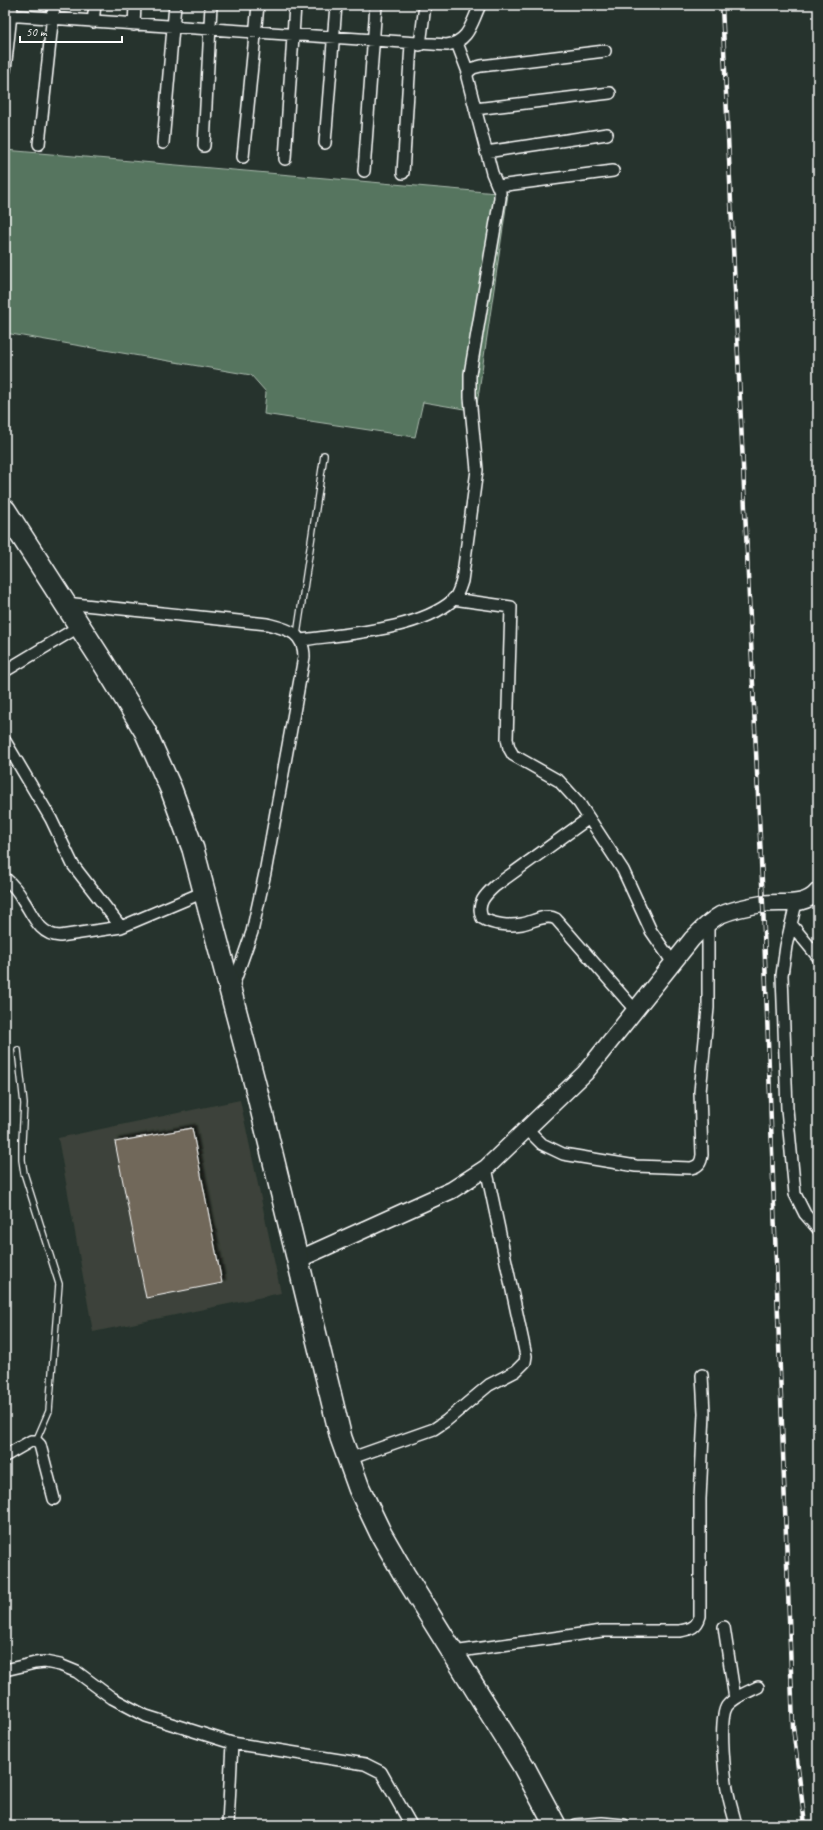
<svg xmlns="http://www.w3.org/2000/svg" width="823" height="1830" viewBox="0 0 823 1830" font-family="Caveat,sans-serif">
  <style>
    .built { fill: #3c433a }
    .green { fill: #56755e; stroke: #aabaae }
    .building { fill: #71675a; stroke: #fff; filter: url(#shadow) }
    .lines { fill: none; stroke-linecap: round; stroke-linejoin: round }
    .lane-casing { stroke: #fff; stroke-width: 8 }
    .street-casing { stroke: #fff; stroke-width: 14 }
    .secondary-casing { stroke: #fff; stroke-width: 19 }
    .highway-casing { stroke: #fff; stroke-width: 24 }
    .lane { stroke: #26332d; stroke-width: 5.5 }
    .street { stroke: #26332d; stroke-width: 11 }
    .secondary { stroke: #26332d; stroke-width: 16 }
    .highway { stroke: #26332d; stroke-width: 21 }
    .rail-casing { stroke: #fff; stroke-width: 4.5 }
    .rail { stroke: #26332d; stroke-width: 3; stroke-dasharray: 9; stroke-linecap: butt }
  </style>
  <defs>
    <filter id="shadow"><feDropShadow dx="3.5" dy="-3.5" stdDeviation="1" flood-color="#0009"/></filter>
  </defs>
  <rect width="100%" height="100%" fill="#26332d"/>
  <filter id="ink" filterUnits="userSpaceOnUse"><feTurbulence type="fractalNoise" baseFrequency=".025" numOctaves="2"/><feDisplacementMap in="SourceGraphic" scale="8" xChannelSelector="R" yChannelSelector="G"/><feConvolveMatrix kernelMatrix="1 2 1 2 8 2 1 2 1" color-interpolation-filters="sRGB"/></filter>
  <g filter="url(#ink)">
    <path class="built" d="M240,1100L281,1293L93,1332L58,1138Z"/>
    <path class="green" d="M5,150L508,194L476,411L423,402L415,437L264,414L266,392L251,375L5,333Z"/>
    <path class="building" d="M192,1128L222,1283L146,1298L115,1142Z"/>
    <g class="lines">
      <g class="lane-casing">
        <path id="lane" d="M297,635L324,455
          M18,1050L24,1104L22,1141V1160L24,1173L59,1284L49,1411L36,1441"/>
      </g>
      <g class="street-casing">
        <path id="street" d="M5,15L447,45C469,41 471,24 480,5
          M93,22L95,5
          M134,25L135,5
          M457,43L468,72
          M420,45L425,5
          M5,70L12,5
          M475,109L610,93
          M163,143L175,5
          M325,143L336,5
          M39,144L54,5
          M204,146L211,5
          M486,152L607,134
          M243,157L258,5
          M285,159L295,5
          M364,171L376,5
          M403,173L411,44
          M498,186L613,171
          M453,599L511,607L507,739L509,748L513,755L559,781L579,803L623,870L651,931L673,963
          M65,603L267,624C287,629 304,632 304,657L265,873L252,932L232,989
          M301,640C344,634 420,630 453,600C458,595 460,587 462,581L477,470L470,397V374L500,198V192L492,173L467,77L468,72L473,68L481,66L605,51
          M5,671L80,626
          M5,741L51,819L73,865L121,927
          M589,818L495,886C485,895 476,904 482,918C493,925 510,926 522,924C533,922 546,913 556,919L635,1010
          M5,878C12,884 18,891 23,900C33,915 39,935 60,936L121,927L204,892
          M796,903L786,946L782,975L787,1109L795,1194L805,1214L818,1229
          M791,924L818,957
          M527,1129L542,1144L563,1154L636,1166L691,1168C699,1166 701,1163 702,1155L700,1092L708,1008V922
          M5,1456L31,1441H36L40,1445L54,1499
          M349,1459L434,1429L446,1421L489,1385L516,1371L525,1362L526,1356L486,1168
          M724,1627L735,1699
          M453,1652L602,1631H680C691,1629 697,1627 700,1616V1499L704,1413L702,1375
          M5,1670L35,1663L45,1662L60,1665L77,1672L112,1698L146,1716L232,1743L365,1764L381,1772L411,1825
          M228,1825L232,1743
          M576,1825L602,1823L624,1825
          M736,1825C734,1816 731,1807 729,1798C725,1782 718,1719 727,1706C734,1697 748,1692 758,1687"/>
      </g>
      <g class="secondary-casing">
        <path id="secondary" d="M297,1260L452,1190L486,1168L585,1073L692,939C701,930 709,921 720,915C732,910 750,906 762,904C782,901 804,908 818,891"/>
      </g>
      <g class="highway-casing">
        <path id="highway" d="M5,510L104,664L145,731L171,789L193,849L256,1088L341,1438L359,1488L381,1534L404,1574L524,1767L555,1825"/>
      </g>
      <use href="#lane" class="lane"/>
      <use href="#street" class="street"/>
      <use href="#secondary" class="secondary"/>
      <use href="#highway" class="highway"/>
      <g class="rail-casing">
        <path id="rail" d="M722,5L763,904L793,1727L805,1825"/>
      </g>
      <use href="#rail" class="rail"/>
    </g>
  </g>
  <rect width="823" height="1830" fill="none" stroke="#26332d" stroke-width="20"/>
  <rect x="10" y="10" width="803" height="1810" fill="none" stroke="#fff" stroke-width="1.5" filter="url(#ink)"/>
  <path d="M20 36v6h102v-6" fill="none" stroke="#ffffff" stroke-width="2"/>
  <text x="26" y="36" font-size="12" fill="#ffffff" stroke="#26332d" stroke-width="3" paint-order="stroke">50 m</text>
</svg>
